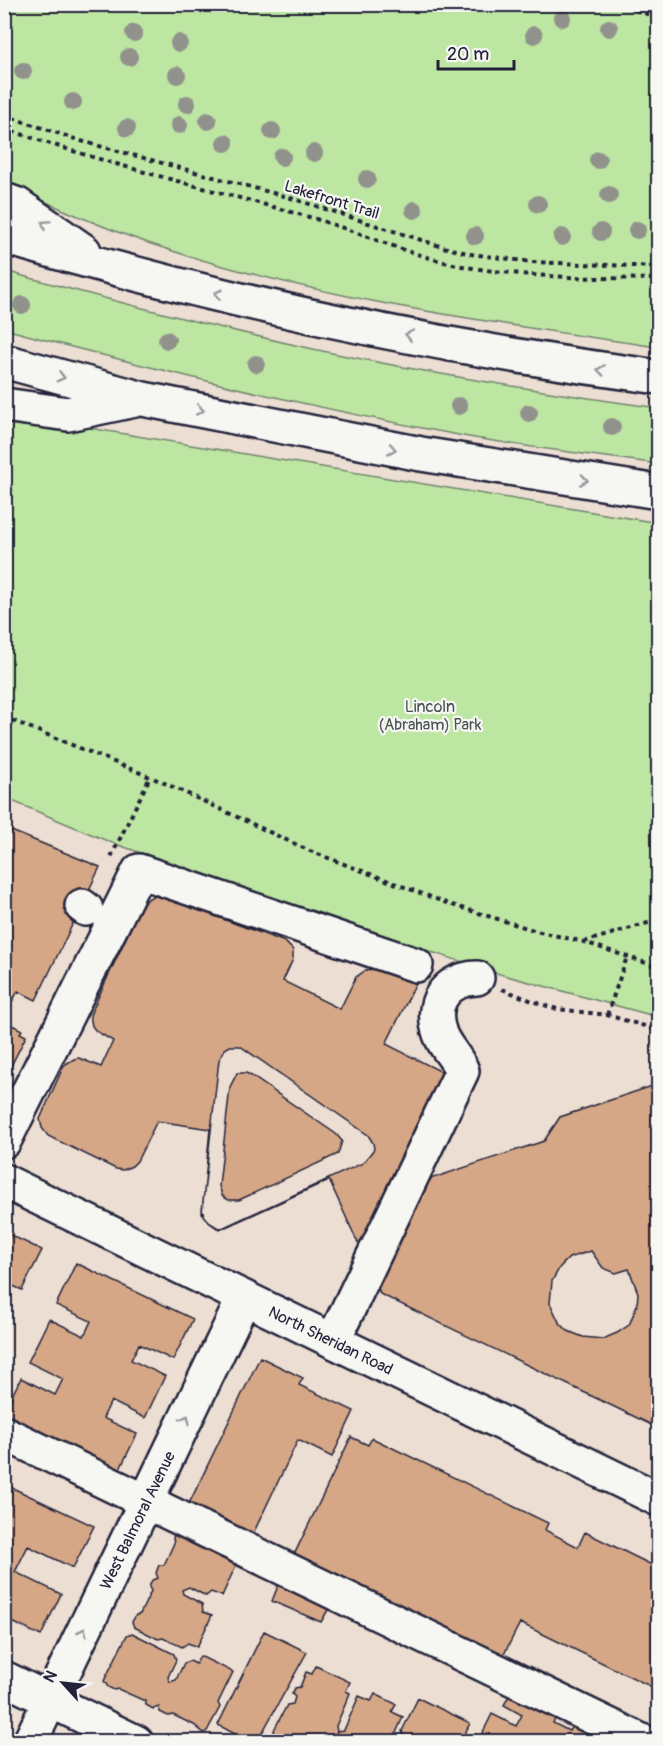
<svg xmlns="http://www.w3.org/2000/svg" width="663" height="1746" viewBox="0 0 663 1746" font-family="Pangolin,sans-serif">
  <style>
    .green { fill: #bde6a2; stroke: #70846e; stroke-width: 1.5 }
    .building { fill: #d5a786; stroke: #22223b; stroke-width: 1.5; fill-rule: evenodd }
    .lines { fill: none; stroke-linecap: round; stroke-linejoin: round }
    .minor-casing { stroke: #22223b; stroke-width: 38 }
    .major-casing { stroke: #22223b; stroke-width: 38 }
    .highway-casing { stroke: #22223b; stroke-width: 38 }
    .path { stroke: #22223b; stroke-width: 4; stroke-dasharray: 4.5 4.5; stroke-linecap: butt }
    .minor { stroke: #f6f6f2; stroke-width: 33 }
    .major { stroke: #f6f6f2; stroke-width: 33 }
    .highway { stroke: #f6f6f2; stroke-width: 33 }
    .tree { fill: #92928d }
    .oneway { stroke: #9797a0 }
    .labels { text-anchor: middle; stroke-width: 4.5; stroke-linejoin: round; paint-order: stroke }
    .street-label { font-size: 16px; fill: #22223b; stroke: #f6f6f2 }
    .park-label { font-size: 16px; fill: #495355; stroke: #f6f6f2 }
  </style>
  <rect width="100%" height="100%" fill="#ecded2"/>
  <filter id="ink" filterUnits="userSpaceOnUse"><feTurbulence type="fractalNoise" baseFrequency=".0167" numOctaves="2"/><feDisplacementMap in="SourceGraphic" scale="12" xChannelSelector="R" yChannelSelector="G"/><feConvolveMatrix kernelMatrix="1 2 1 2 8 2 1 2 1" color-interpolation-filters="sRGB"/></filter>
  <g filter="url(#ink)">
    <path class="green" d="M5,5H658V347C488,322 315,299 151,244C101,227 53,206 5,183Z
      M5,271C101,298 198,323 295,345C415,372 537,391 658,408V464C596,455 532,448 469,437C313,408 158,371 5,329Z
      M5,414L658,523V1017L496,973L297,908L110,842L5,798Z"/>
    <path class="building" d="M4,828L100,867L36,1000L18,991L4,1017Z
      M154,896L166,898L285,942L293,950V959L283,981L340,1009L356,977L366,970L375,969L416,983L386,1044L450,1076L363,1254L329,1180L226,1227L217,1228L207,1221L202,1213L210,1129L157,1121L137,1161L132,1166L123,1170L116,1169L48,1136L42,1128L40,1119L64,1065L74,1059L79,1058L101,1067L113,1041L96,1031L92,1026L90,1015L141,906L149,898Z
      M4,1021L22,1030L20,1033L26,1036L4,1080Z
      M230,1046H240L368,1135L373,1143L374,1149L363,1163L220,1229L207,1221L202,1210L219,1060L225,1049Z
      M237,1073H246L250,1075L336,1134L342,1141L338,1154L239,1200H229L225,1198L222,1195L219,1186L230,1087Z
      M658,1084V1428L380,1294L376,1281L424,1181L544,1141L560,1117ZM591,1251L603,1268L616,1273L629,1269L638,1293L637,1305L629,1325L617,1333L603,1339L583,1337L568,1331L559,1322L550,1303L552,1281L560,1267L569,1258Z
      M4,1232L42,1250L22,1290L4,1282Z
      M76,1263L193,1319L173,1360L139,1344L131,1360L165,1376L145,1418L111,1401L103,1418L137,1434L117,1475L4,1421V1411L21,1378L55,1395L63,1379L28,1362L49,1319L84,1336L91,1321L56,1305Z
      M260,1357L303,1378L299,1385L354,1411L332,1457L298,1440L251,1538L187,1508Z
      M351,1437L368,1445L372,1438L548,1523L545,1530L578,1547L585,1532L658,1568V1683L656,1689L520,1623L502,1658L293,1557Z
      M4,1484L94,1526L73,1568L28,1546L15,1572L61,1594L41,1636L4,1618Z
      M175,1531L230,1554L227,1559L237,1563L222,1596L211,1592L206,1596L189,1587L182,1590L183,1594L202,1604L203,1612L212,1615L197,1647L188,1643L182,1647L163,1638L158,1639L134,1627L132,1622L136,1615L140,1614L151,1591L149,1587L152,1580L158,1578L156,1573L159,1565H164L174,1543L173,1538Z
      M281,1578L332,1603L321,1622L272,1601Z
      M264,1631L307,1652L257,1742H250L218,1725Z
      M132,1633L174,1654L176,1660L168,1677L170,1682L176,1680L184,1663L190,1661L196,1664L200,1656L233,1672L218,1703L220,1707L207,1731L204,1733L194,1725L173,1715L168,1716L160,1712L159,1707L153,1709L146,1705L145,1701L118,1689L114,1690L108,1687L104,1681L127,1635Z
      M316,1666L350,1682L346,1691L350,1693L336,1726L337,1731L332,1742H295L275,1736L274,1730L287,1705L293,1704L295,1697L292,1694L295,1688L300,1687L306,1672L312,1674Z
      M511,1692L557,1715L553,1723L569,1731L574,1723L590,1731L585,1742H528L523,1739L522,1742H478L492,1714L516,1726L522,1715L504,1705Z
      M375,1694L396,1704L392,1712L403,1717L392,1742H332L337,1731L344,1730L359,1696L371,1701Z
      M418,1698L470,1723L461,1742H402L404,1737L402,1731Z"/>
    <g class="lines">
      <g class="minor-casing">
        <path id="minor" d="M82,906L86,909
          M4,1141L139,871L416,965
          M333,1341L462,1071C457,1057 445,1048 440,1034C429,1004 445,979 477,978
          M4,1433L644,1742
          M4,1678L136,1742
          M30,1742L244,1298"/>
      </g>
      <g class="major-casing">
        <path id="major" d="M4,1181L658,1499"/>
      </g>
      <g class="highway-casing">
        <path id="highway" d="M4,200L18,205L84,251
          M4,237C216,300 440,348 658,377
          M4,361L143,399L421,454L658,492
          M4,405L68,414L135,400"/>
      </g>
      <path class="path" d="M619,4L658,18
        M4,115L81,141L291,198L443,247L471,254L532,262L658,267
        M4,128C104,164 207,188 309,217C364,233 417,259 473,268C534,278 597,278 658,279
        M4,717L160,781L310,851L449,904L540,932L584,942L658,967
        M111,857L150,777
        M584,942L658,920
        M502,989L535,1002L557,1009L607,1015L658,1030
        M607,1015L627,957"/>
      <use href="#minor" class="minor"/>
      <use href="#major" class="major"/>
      <use href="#highway" class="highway"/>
    </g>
    <g class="tree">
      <circle cx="562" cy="18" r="9"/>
      <circle cx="609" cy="28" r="9"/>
      <circle cx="134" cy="33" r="9"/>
      <circle cx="534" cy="35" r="9"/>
      <circle cx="179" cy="43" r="9"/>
      <circle cx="129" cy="57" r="9"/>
      <circle cx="23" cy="71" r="9"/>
      <circle cx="177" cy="75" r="9"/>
      <circle cx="73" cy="102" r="9"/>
      <circle cx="187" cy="104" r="9"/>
      <circle cx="208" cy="121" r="9"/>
      <circle cx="179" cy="125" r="9"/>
      <circle cx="127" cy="128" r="9"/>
      <circle cx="272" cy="131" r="9"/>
      <circle cx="225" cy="143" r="9"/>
      <circle cx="314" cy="153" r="9"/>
      <circle cx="282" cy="157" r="9"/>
      <circle cx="598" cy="160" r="9"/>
      <circle cx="367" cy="179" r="9"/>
      <circle cx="609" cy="195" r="9"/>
      <circle cx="538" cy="204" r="9"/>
      <circle cx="414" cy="210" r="9"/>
      <circle cx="637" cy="230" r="9"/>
      <circle cx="601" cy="232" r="9"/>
      <circle cx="475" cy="236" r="9"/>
      <circle cx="562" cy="237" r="9"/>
      <circle cx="22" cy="305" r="9"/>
      <circle cx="167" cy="340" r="9"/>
      <circle cx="256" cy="364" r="9"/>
      <circle cx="459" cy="406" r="9"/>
      <circle cx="529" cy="413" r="9"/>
      <circle cx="612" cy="427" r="9"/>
    </g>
    <defs><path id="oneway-chevron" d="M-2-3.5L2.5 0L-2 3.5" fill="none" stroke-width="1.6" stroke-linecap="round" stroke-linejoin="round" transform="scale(1.5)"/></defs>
    <g class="oneway">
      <use href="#oneway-chevron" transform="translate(45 224) rotate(-146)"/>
      <use href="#oneway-chevron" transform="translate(218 294) rotate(-167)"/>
      <use href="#oneway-chevron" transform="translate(409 335) rotate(-168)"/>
      <use href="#oneway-chevron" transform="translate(601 370) rotate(-172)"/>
      <use href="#oneway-chevron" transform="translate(61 377) rotate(15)"/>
      <use href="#oneway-chevron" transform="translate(200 410) rotate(11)"/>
      <use href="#oneway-chevron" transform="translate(392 449) rotate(11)"/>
      <use href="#oneway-chevron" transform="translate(584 480) rotate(9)"/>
      <use href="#oneway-chevron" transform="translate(186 1419) rotate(-64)"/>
      <use href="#oneway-chevron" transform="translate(83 1632) rotate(-64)"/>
    </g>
  </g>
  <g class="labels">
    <g class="street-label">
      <text transform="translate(332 199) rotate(17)" y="6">Lakefront Trail</text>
      <text transform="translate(331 1340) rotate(26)" y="6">North Sheridan Road</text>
      <text transform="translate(137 1520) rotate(-64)" y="6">West Balmoral Avenue</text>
    </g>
    <g class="park-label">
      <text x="430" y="712">Lincoln<tspan x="430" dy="18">(Abraham) Park</tspan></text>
    </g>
  </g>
  <rect width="663" height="1746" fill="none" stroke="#f6f6f2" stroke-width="24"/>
  <rect x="12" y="12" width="639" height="1722" fill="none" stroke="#22223b" stroke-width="2" filter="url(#ink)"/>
  <g transform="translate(63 1683) rotate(297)" stroke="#f6f6f2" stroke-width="4.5" paint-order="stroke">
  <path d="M0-4.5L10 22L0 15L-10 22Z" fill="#22223b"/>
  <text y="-9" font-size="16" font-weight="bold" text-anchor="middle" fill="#22223b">N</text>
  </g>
  <path d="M438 60v9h76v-9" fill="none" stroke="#22223b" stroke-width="3"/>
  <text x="447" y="60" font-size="18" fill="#22223b" stroke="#f6f6f2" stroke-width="4.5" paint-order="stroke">20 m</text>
</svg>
